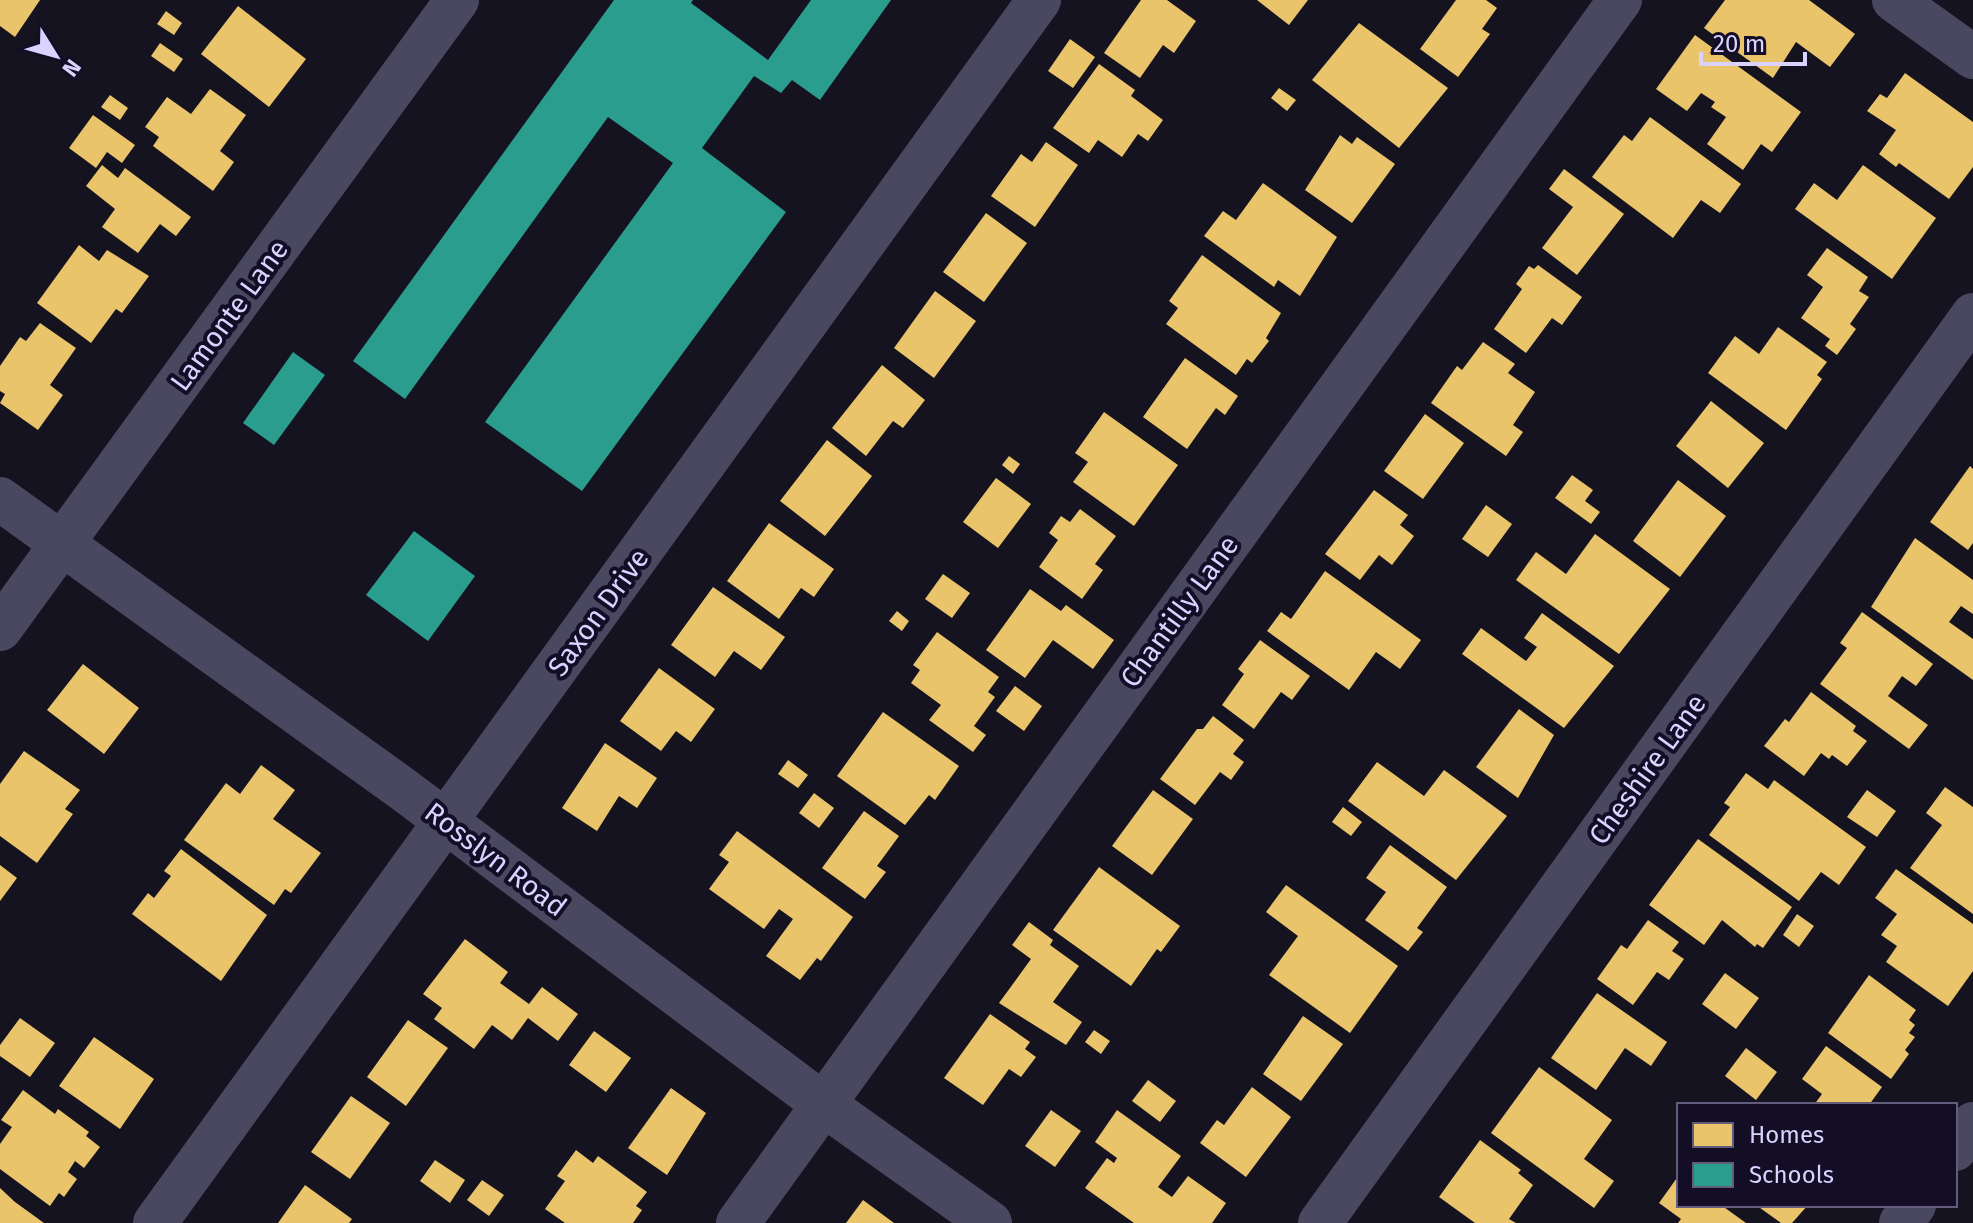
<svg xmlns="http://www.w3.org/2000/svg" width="1973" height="1223" viewBox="0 0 1973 1223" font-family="'Fira Sans',sans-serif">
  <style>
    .homes { fill: #e9c46a }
    .schools { fill: #2a9d8f }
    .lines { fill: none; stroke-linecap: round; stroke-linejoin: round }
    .minor { stroke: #4a4861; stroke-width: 44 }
    .labels { text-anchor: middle; stroke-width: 8; stroke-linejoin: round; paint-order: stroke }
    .street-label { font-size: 28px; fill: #dad2ff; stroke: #130d26 }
  </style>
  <rect width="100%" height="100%" fill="#161320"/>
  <path class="homes" d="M0,0H40L15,37L0,26Z
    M1141,0H1167L1196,21L1174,53L1163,45L1140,78L1104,53Z
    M1257,0H1308L1289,25Z
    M1456,0H1486L1497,8L1482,29L1490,34L1458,77L1420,49Z
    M1725,0H1809L1855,34L1830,67L1796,42L1773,78L1704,28Z
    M238,6L306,59L269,107L201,54Z
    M166,11L182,23L174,35L157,24Z
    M1359,23L1448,88L1399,148L1312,80Z
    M1695,35L1801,112L1772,152L1761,144L1743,170L1707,144L1726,117L1711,107L1715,102L1701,93L1687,111L1656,89Z
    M1070,39L1095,57L1073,88L1048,71Z
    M160,43L183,59L174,72L151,56Z
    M1099,64L1135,90L1131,96L1163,120L1148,141L1138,134L1122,157L1098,140L1089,153L1053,128Z
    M1905,73L1973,122V167L1949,199L1899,163L1896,167L1879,154L1896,130L1867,111L1880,94L1887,98Z
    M1279,88L1296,100L1287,111L1271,98Z
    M210,89L246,115L220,151L234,162L213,191L153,146L159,137L145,127L167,97L191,114Z
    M110,95L128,108L120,120L101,107Z
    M93,115L135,145L122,163L107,152L96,168L69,148Z
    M1650,117L1741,184L1720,213L1701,200L1673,238L1592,177L1624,135L1632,141Z
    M1340,135L1352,144L1357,137L1395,164L1352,223L1305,190Z
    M1046,142L1078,165L1035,227L991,196L1021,154L1032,162Z
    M102,165L118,178L125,168L191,217L176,236L160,224L138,253L102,227L115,209L86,186Z
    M1863,165L1936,218L1892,279L1795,209L1814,183L1837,200Z
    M1564,169L1624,214L1577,275L1542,248L1573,207L1549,189Z
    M1263,183L1337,237L1300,296L1278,280L1274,287L1204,236L1223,211L1236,220Z
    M986,213L1027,243L984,302L943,272Z
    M79,245L99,261L107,250L149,276L122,313L116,309L91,343L37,303Z
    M1827,248L1868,277L1859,291L1869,297L1850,324L1856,329L1837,355L1825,346L1830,339L1801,318L1823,287L1807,275Z
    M1202,255L1281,313L1266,338L1269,341L1252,363L1247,359L1236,375L1166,324L1178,308L1169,301Z
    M1538,265L1582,297L1562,325L1552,318L1526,353L1494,329L1522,289L1516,284L1529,266L1534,269Z
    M935,291L976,321L934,378L894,348Z
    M40,323L76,348L50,385L63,395L38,430L0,403L5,394L0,391V366L20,337L26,341Z
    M1778,327L1827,362L1817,375L1822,379L1786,430L1708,373L1735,336L1759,354Z
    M1483,342L1515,364L1508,373L1535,392L1513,425L1523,432L1506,456L1431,403L1457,366L1462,370Z
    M1185,358L1238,396L1225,415L1216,408L1187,449L1143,417Z
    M882,365L925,400L903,428L893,421L866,456L832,428Z
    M1711,401L1764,443L1728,488L1676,446Z
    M1104,412L1178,465L1134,526L1073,482L1088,462L1075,453Z
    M1425,414L1464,443L1423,499L1384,471Z
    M827,440L872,476L825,536L780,501Z
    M1009,456L1020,464L1013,474L1002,465Z
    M1970,466L1973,469V543L1968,550L1930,522Z
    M1572,475L1593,490L1585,501L1600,512L1591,524L1555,498Z
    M996,478L1031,504L998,548L963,522Z
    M1678,480L1726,516L1680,577L1633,541Z
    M1374,490L1408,515L1400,525L1414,536L1392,565L1379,555L1360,580L1325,554Z
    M1486,505L1512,524L1488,557L1462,539Z
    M1080,509L1116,536L1095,564L1103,570L1082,599L1039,567L1058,540L1049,533L1061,516L1070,522Z
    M769,523L834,569L814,597L801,588L779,619L727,581Z
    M1595,534L1670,589L1619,654L1516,580L1536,552L1566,574Z
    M1915,538L1973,580V614L1961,606L1949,622L1973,639V680L1871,607Z
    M1325,571L1421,640L1400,669L1376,652L1349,690L1267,631L1281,612L1291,619Z
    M943,574L970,593L952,618L925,599Z
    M713,587L785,637L761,670L734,651L715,677L671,645Z
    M1030,589L1061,611L1066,605L1114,640L1093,669L1053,640L1025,678L986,650Z
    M897,611L909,621L902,631L889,621Z
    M1862,612L1933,664L1916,686L1902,676L1888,696L1928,725L1909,749L1820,684L1847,648L1840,643Z
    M1542,613L1614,666L1564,728L1462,654L1481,628L1526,661L1537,647L1524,638Z
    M937,632L999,677L988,692L995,697L974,726L986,735L973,752L929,720L941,705L911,683L920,670L913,665Z
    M1260,640L1310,676L1292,700L1281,692L1254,729L1222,705L1244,674L1238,669Z
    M83,664L139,708L104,754L47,710Z
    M659,668L715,709L691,742L676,731L661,751L620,721Z
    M1015,686L1042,706L1024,731L996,711Z
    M1811,692L1856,726L1853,731L1867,741L1847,766L1832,755L1829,759L1821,753L1804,776L1764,746L1785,719L1789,722Z
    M1519,709L1554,735L1518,798L1476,767Z
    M883,712L959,766L935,800L929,795L905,825L837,776Z
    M1213,716L1244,740L1233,754L1244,762L1231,780L1220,772L1195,805L1160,779L1197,729H1203Z
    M605,743L657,778L637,808L619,796L597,831L562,808Z
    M24,751L80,790L65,809L73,814L37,863L0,836V784Z
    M788,760L808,775L798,788L778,774Z
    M1377,762L1424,796L1444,770L1507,816L1456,880L1348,801Z
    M261,765L295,790L273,819L321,853L291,893L285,889L274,905L184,840L226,783L240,794Z
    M1746,773L1768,789L1774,780L1866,847L1839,885L1821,872L1799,901L1709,835L1730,807L1724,803Z
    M1945,787L1973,807V914L1910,868L1942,825L1926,813Z
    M1153,790L1193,819L1152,875L1112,846Z
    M1867,790L1896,811L1877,837L1847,817Z
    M814,793L834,808L819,828L799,813Z
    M1343,807L1362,822L1351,836L1332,822Z
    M864,811L899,836L877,866L886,872L865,899L822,868Z
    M737,831L853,917L821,961L817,958L800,980L766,956L793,919L779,909L764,929L709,889L729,862L719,855Z
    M1698,839L1792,907L1763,948L1757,944L1755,947L1722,920L1704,945L1649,905Z
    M1390,845L1447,887L1417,928L1423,932L1408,951L1365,920L1386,892L1366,878Z
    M181,849L267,915L221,981L132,914L148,893L154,898L171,876L164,871Z
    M0,865L17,878L0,901Z
    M1099,867L1180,926L1161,952L1157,949L1131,986L1053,930Z
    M1896,869L1973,924V971L1948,1006L1886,962L1897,946L1881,935L1897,914L1875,898Z
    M1286,885L1398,966L1350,1033L1269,975L1298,936L1266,912Z
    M1797,914L1814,926L1799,947L1783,935Z
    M1648,920L1679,942L1672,951L1684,959L1669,980L1657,972L1633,1005L1597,979L1621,945L1627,949Z
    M1029,922L1053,940L1050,945L1079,966L1053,1002L1082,1022L1066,1045L999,1003L1031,959L1012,945Z
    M465,939L508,972L500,983L529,1004L542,987L578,1014L558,1041L528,1018L512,1040L492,1025L474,1049L434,1019L442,1008L423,994Z
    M1725,973L1759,998L1736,1029L1702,1004Z
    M1869,975L1916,1010L1909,1020L1915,1025L1909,1033L1915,1037L1905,1050L1909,1054L1891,1079L1828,1033Z
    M1597,993L1667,1042L1651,1066L1625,1048L1596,1090L1551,1058Z
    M990,1014L1030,1042L1025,1049L1036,1057L1021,1077L1009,1069L983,1105L944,1078Z
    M1303,1016L1343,1044L1301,1101L1263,1074Z
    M20,1018L55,1043L30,1077L0,1056V1045Z
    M408,1020L448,1048L406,1106L367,1077Z
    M1094,1030L1110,1041L1101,1054L1085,1042Z
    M594,1031L631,1058L606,1092L569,1065Z
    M94,1037L154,1079L120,1129L59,1086Z
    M1826,1046L1882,1087L1869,1105H1814L1822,1094L1802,1079Z
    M1746,1048L1777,1072L1756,1100L1725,1076Z
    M1539,1067L1612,1120L1584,1159L1614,1181L1594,1208L1491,1133Z
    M1148,1080L1176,1101L1160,1122L1132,1101Z
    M1252,1087L1291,1117L1246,1177L1200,1143L1217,1120L1224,1125Z
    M671,1088L706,1113L667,1175L628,1148Z
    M23,1090L55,1114L58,1109L89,1132L86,1136L100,1147L84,1168L75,1161L68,1172L77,1179L64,1197L59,1193L50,1206L0,1169V1144L12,1127L1,1120Z
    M351,1096L390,1123L350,1179L311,1152Z
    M1051,1110L1081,1131L1055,1167L1025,1146Z
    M1117,1110L1181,1156L1158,1187L1172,1197L1188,1176L1226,1203L1212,1223H1134L1085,1188L1107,1158L1114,1163L1117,1158L1095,1142Z
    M1480,1140L1521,1170L1518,1173L1533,1185L1509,1219L1516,1223H1475L1439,1197Z
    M576,1150L593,1163L598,1156L647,1192L636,1206L642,1210L633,1223H565L545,1209L565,1181L557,1176Z
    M435,1160L465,1180L450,1203L420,1181Z
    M1679,1175V1205H1721L1746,1223H1678L1681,1219L1659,1203Z
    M482,1180L504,1195L489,1216L467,1200Z
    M305,1185L352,1219L349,1223H278Z
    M0,1188L15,1202L44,1223H0Z
    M863,1200L894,1223H846Z
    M1756,1205H1808L1792,1223H1781Z"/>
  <path class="schools" d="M614,0H693L691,3L768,60L811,0H891L820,100L792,80L781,93L754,76L702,148L786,212L582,491L485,422L673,163L608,117L405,399L353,361Z
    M293,352L325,375L274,445L243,423Z
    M414,531L475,576L428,641L366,595Z"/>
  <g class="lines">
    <path class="minor" d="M1894,0L1973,57
      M0,499L404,790L823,1104L990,1223
      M0,629L457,0
      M1955,1149L1973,1124
      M155,1223L1039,0
      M738,1223L1620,0
      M1320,1223L1973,315
      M1901,1223L1914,1205"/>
  </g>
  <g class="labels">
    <g class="street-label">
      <text transform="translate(229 315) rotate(-54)" y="10">Lamonte Lane</text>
      <text transform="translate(1179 611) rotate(-54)" y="10">Chantilly Lane</text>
      <text transform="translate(598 612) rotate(-54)" y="10">Saxon Drive</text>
      <text transform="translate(1647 769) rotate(-54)" y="10">Cheshire Lane</text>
      <text transform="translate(496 859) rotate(37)" y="10">Rosslyn Road</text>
    </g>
  </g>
  <rect x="1677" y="1103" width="280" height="104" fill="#130d26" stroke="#635c7d" stroke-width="2"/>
  <rect x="1693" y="1123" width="40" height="24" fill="#e9c46a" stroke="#635c7d" stroke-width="2"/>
  <text x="1749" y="1143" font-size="24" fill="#dad2ff">Homes</text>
  <rect x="1693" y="1163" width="40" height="24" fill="#2a9d8f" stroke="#635c7d" stroke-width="2"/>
  <text x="1749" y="1183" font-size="24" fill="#dad2ff">Schools</text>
  <g transform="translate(56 56) rotate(127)" stroke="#130d26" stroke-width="6" paint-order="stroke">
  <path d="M0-6L14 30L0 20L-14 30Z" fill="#dad2ff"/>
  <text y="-12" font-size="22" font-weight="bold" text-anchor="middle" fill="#dad2ff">N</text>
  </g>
  <path d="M1701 52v12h104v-12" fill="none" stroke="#dad2ff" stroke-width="4"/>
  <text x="1713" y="52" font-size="24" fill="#dad2ff" stroke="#130d26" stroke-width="6" paint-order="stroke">20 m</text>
</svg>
